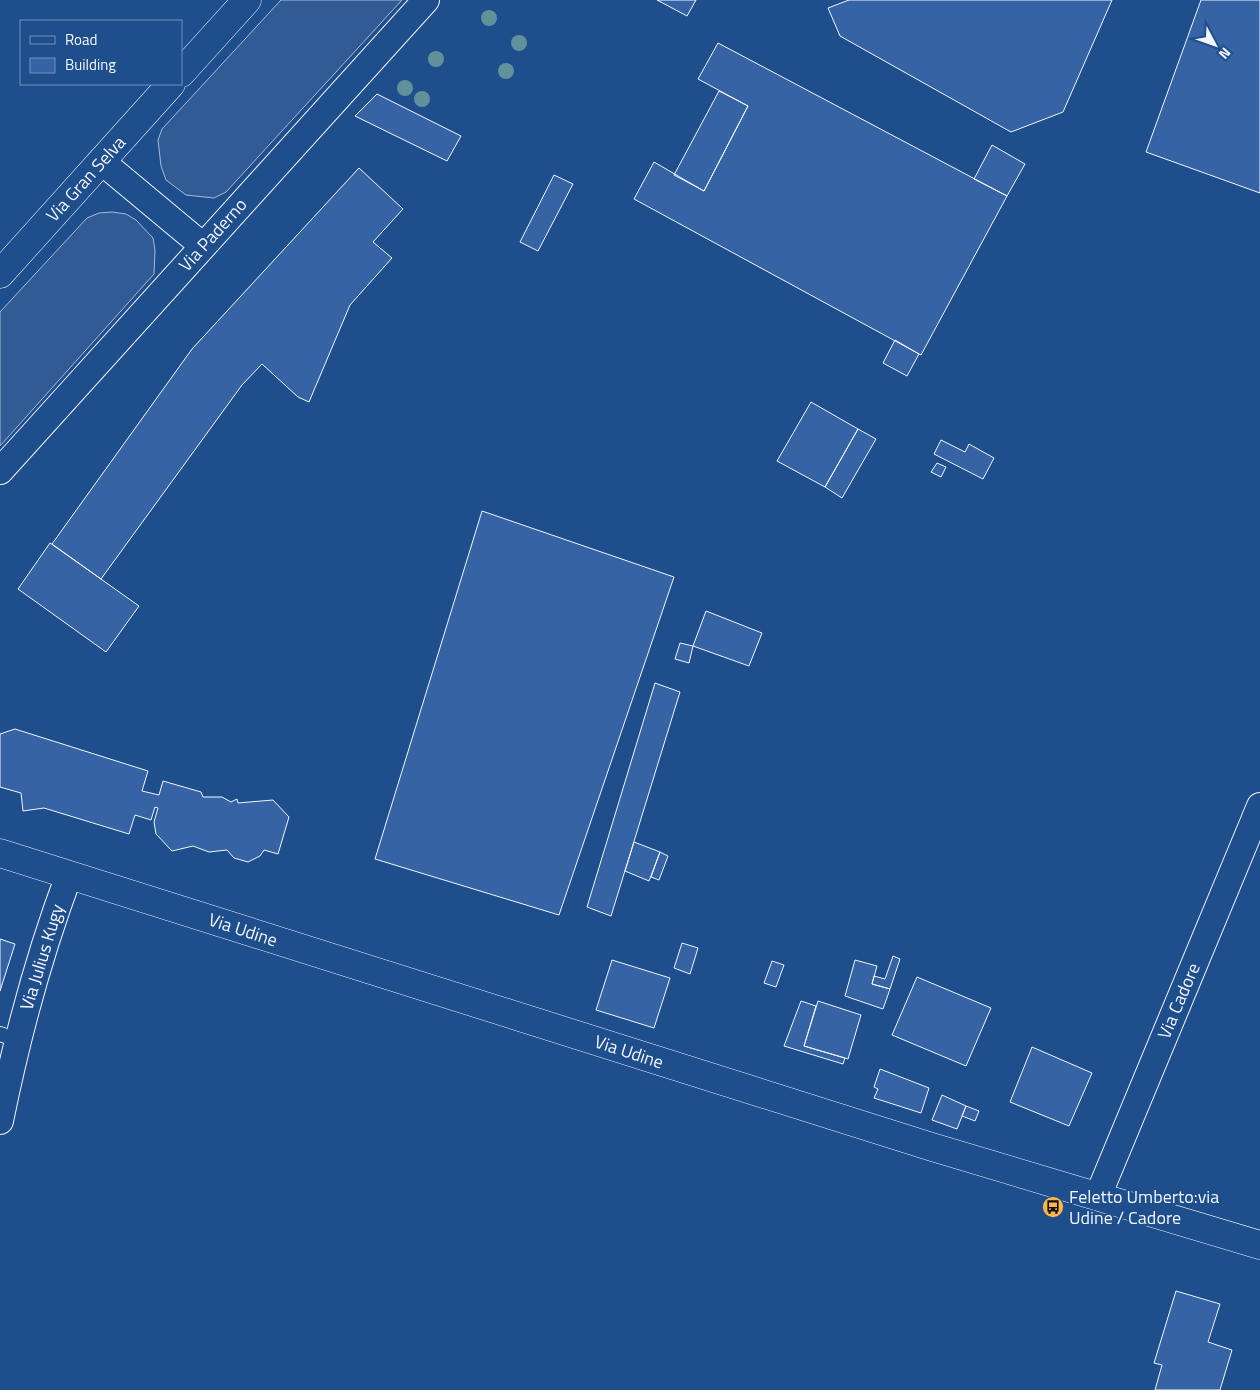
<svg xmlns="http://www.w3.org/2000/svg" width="1260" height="1390" viewBox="0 0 1260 1390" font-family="'Titillium Web',sans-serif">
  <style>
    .built { fill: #305b95; stroke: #a8bbd7 }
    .building { fill: #3563a3; stroke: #f2f6ff }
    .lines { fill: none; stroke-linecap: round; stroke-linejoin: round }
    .service-casing { stroke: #f2f6ff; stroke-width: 16 }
    .minor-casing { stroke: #f2f6ff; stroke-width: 28 }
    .tertiary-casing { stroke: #f2f6ff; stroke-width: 29 }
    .secondary-casing { stroke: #f2f6ff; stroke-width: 29 }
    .service { stroke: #1f4e8c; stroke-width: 14 }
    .minor { stroke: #1f4e8c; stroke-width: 26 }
    .tertiary { stroke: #1f4e8c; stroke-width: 28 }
    .secondary { stroke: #1f4e8c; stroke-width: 28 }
    .tree { fill: #61919a }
    .labels { text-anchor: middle; stroke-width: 4; stroke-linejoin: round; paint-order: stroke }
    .street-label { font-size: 18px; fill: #f2f6ff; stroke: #1f4e8c }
    .poi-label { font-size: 18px; fill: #f2f6ff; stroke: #1f4e8c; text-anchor: start }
  </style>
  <rect width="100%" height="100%" fill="#1f4e8c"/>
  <path class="built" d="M281,0H402L226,192L214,198L186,195L166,180L161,166L158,140L162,129Z
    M112,212L126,214L136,220L153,238L155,250L154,274L0,446V312L87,218L99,213Z"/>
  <path class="building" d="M657,0H696L687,16Z
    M849,0H1112L1063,112L1011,132L840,36L828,8Z
    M1201,0H1260V193L1146,152Z
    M718,43L1007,196L921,355L634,199L654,162L704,191L748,106L698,79Z
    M719,91L748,106L704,191L674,175Z
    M377,94L461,136L447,161L355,116Z
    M992,145L1025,164L1007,196L974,179Z
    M359,168L403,209L373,242L392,258L350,305L309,402L298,397L262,364L242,385L101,579L52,544L192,349Z
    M554,175L573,184L538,251L520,242Z
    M895,340L919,354L907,376L883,363Z
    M811,402L858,429L825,487L777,461Z
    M858,429L876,439L842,498L825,487Z
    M941,440L965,452L969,444L994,458L983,479L934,454Z
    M937,463L946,467L941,477L931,472Z
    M482,511L674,577L559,915L375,859Z
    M50,543L139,606L106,652L18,589Z
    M706,611L762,633L749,666L693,646Z
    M680,643L693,646L689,663L675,659Z
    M655,683L680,692L611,916L587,907Z
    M15,729L148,771L142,791L159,795L163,781L201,792L203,797H222L231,802L237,799L238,803L273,800L289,817L278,854L264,850L260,856L248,862L234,858L227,850L209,852L193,846L172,851L156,834L154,822L158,808L155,807L151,820L135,815L129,834L44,808L23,811L21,793L0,787V734Z
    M634,842L660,852L649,881L625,871Z
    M660,852L668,856L659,880L651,877Z
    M0,939L15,944L0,991Z
    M682,943L698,948L690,974L674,968Z
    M893,956L900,959L890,989L872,984L874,976L885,979Z
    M612,960L670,978L654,1028L596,1010Z
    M855,960L877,966L872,984L890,989L883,1009L845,996Z
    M772,961L784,965L776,987L764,983Z
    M917,977L991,1008L966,1066L892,1035Z
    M801,1001L816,1006L804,1046L845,1058L843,1064L784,1046Z
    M818,1001L861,1015L848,1059L804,1046Z
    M1032,1047L1092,1073L1069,1126L1010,1102Z
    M880,1069L929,1088L921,1113L874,1098L878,1089L874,1087Z
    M942,1095L966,1106L957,1129L932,1120Z
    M966,1106L979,1111L975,1121L962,1116Z
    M1176,1291L1220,1304L1208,1342L1232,1350L1220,1390H1155L1162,1365L1154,1363Z"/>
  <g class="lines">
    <g class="service-casing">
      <path id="service" d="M0,1034L18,1040"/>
    </g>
    <g class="minor-casing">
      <path id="minor" d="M101,161L203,246
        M0,471L426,0
        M0,1121C17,1037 39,955 69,875
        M1098,1196L1260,806"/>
    </g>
    <g class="tertiary-casing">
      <path id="tertiary" d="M0,853L932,1147L1260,1245"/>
    </g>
    <g class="secondary-casing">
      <path id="secondary" d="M181,73L247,0
        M0,274L171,84"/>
    </g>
    <use href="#service" class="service"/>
    <use href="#minor" class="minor"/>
    <use href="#tertiary" class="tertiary"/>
    <use href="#secondary" class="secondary"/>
  </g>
  <g class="tree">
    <circle cx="489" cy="18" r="8"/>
    <circle cx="519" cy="43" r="8"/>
    <circle cx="436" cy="59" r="8"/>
    <circle cx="506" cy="71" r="8"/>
    <circle cx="405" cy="88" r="8"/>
    <circle cx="422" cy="99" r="8"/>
  </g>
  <defs>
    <g id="bus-disc" transform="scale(1.125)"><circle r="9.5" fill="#ffb74d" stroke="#1f4e8c"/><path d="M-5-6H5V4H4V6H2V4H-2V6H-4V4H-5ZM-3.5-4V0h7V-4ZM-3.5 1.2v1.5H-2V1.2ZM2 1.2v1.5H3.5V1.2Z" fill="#111"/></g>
  </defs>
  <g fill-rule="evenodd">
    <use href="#bus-disc" x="1053" y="1207"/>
  </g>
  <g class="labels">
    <g class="street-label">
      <text transform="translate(86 179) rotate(-48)" y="6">Via Gran Selva</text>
      <text transform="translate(213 235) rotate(-48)" y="6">Via Paderno</text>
      <text transform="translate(243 930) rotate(18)" y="6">Via Udine</text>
      <text transform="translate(42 957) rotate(-73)" y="6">Via Julius Kugy</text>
      <text transform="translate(1179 1001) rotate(-67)" y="6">Via Cadore</text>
      <text transform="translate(629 1052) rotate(18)" y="6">Via Udine</text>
    </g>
    <g class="poi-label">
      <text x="1069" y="1203">Feletto Umberto:via<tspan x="1069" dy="21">Udine / Cadore</tspan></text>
    </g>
  </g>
  <rect x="20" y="20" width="162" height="65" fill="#1f4e8c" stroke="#7391ba"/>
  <rect x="30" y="36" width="25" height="8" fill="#1f4e8c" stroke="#7391ba"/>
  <text x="65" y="45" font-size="15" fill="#f2f6ff">Road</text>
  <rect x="30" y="58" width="25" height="15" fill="#3563a3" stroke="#7391ba"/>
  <text x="65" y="70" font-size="15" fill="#f2f6ff">Building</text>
  <g transform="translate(1215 45) rotate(131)" stroke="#1f4e8c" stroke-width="4" paint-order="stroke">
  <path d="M0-4L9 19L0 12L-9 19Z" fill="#f2f6ff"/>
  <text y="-8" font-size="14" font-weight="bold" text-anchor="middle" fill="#f2f6ff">N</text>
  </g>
</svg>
